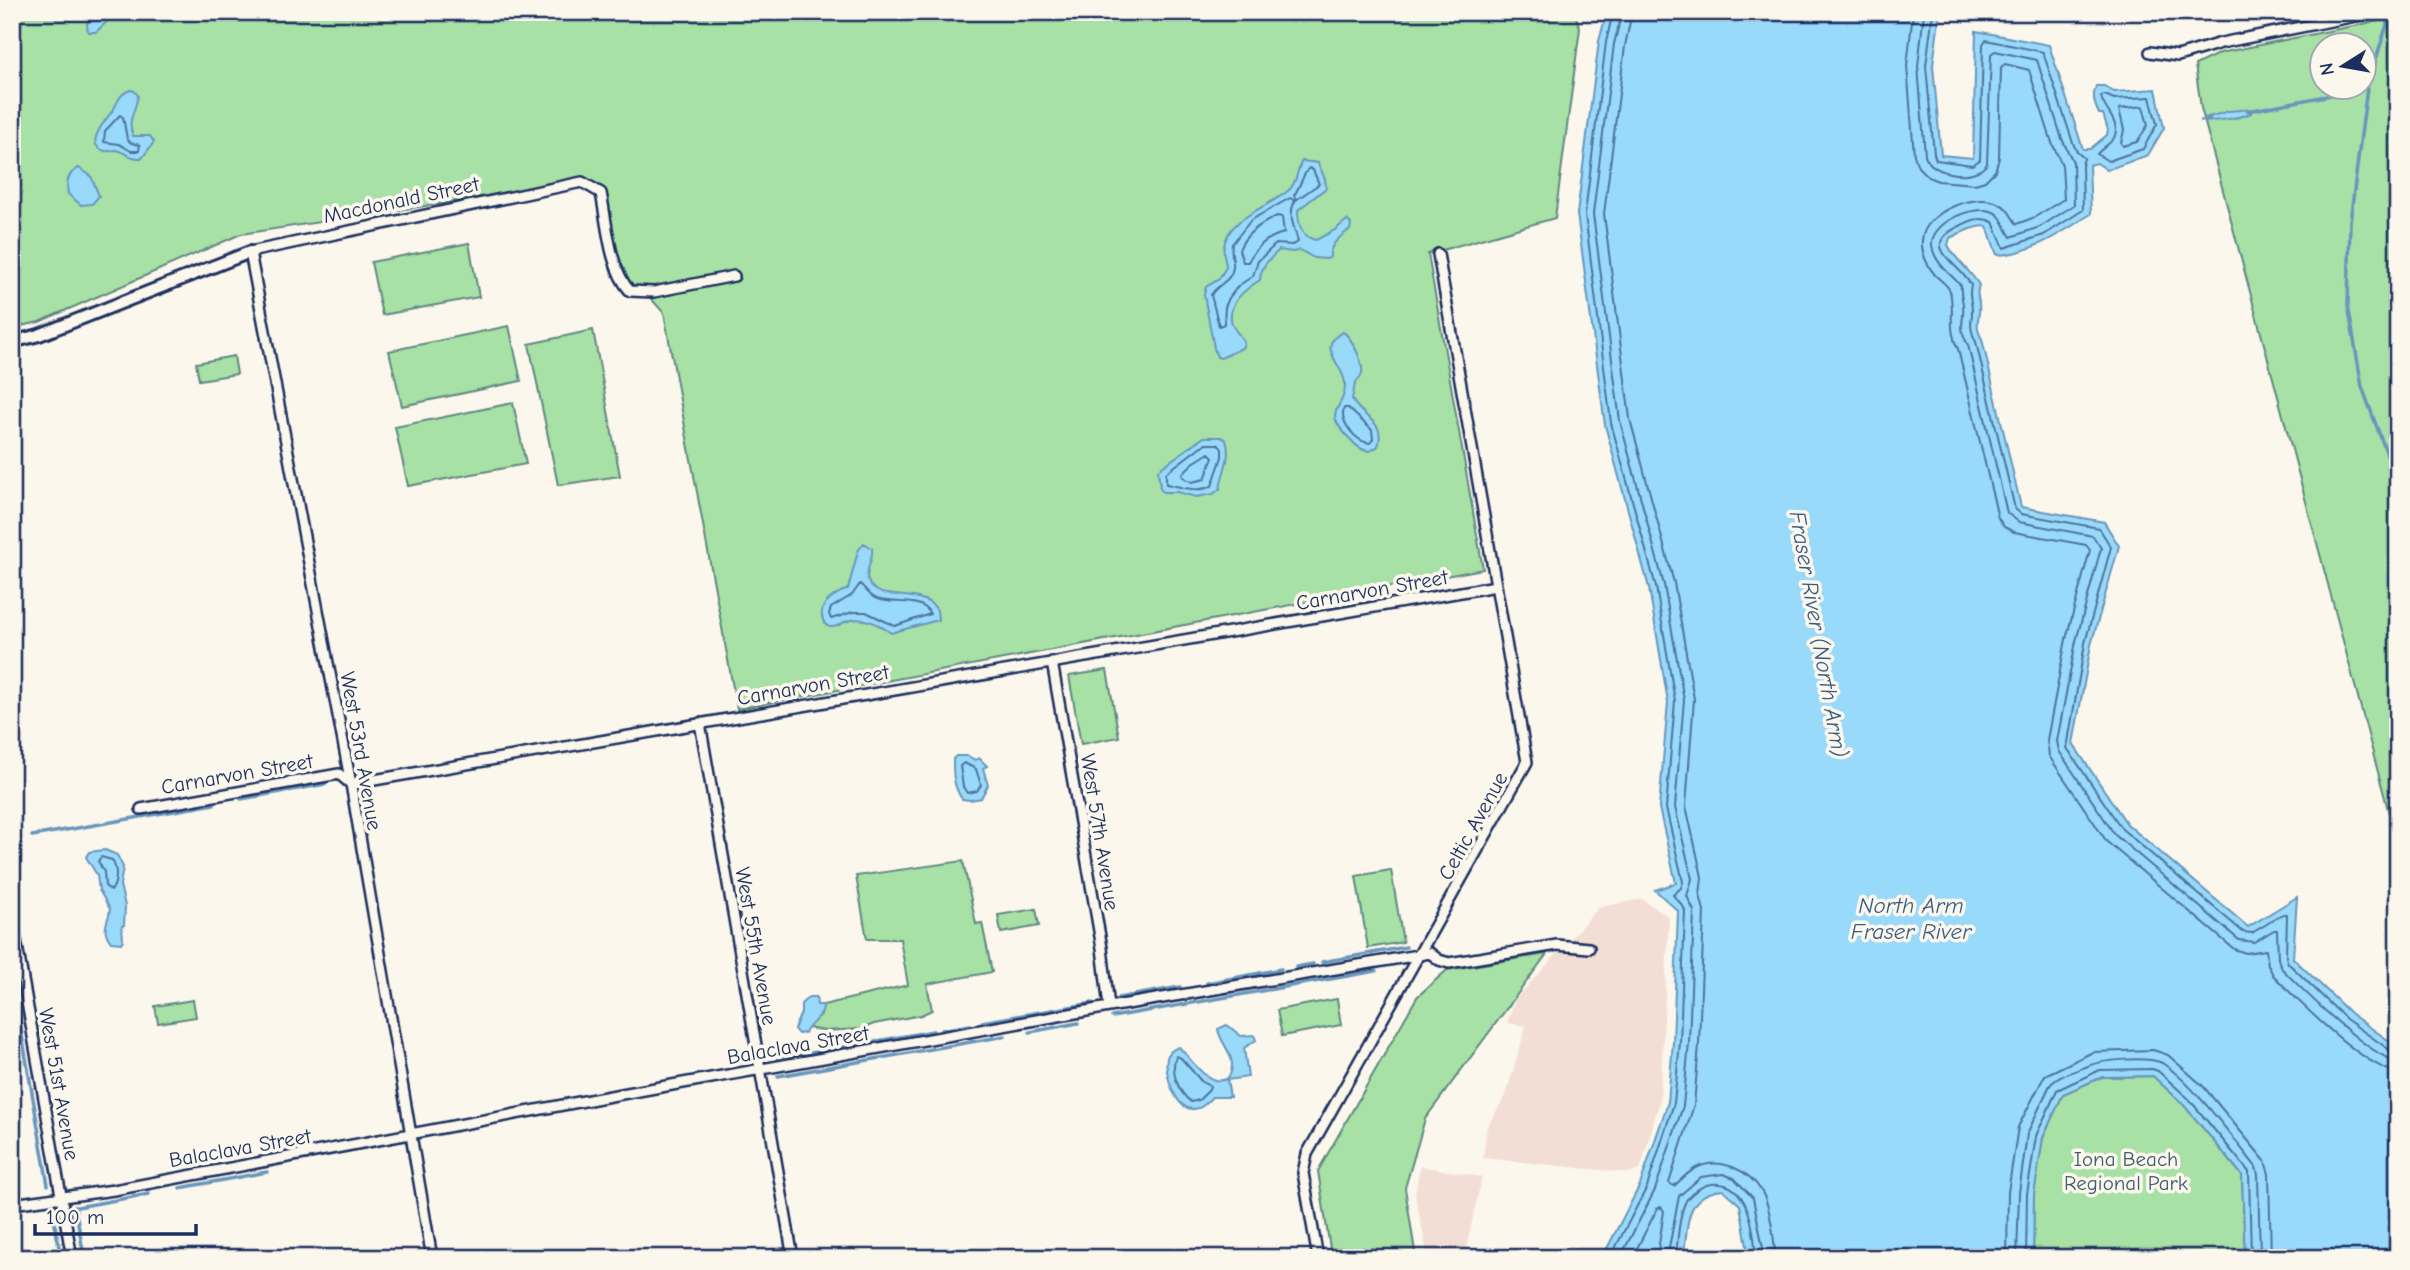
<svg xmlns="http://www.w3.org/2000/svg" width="2410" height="1270" viewBox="0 0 2410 1270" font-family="'Comic Neue',sans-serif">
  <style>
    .built { fill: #f3ded5 }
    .green { fill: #a7e1a5; stroke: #618882; stroke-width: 2; fill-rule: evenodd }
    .water { fill: #99dafb; stroke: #6796bc; stroke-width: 2 }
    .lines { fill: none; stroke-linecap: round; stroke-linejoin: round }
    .shore { stroke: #4d739d; stroke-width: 2 }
    .stream { stroke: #6796bc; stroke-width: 3.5 }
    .minor-casing { stroke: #1b2f5e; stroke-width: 14 }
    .tertiary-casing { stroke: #1b2f5e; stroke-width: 16 }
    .minor { stroke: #fbf7ec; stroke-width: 9 }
    .tertiary { stroke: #fbf7ec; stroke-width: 10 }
    .labels { text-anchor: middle; stroke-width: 7; stroke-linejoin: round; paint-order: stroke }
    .street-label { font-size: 21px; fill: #1b2f5e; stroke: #fbf7ec }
    .park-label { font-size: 21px; fill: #3e5c70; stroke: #fbf7ec }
    .water-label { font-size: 23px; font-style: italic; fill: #3a5a85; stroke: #fbf7ec }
  </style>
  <rect width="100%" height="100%" fill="#fbf7ec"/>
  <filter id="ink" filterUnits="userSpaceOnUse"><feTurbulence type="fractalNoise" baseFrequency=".0143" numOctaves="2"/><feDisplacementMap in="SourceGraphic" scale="14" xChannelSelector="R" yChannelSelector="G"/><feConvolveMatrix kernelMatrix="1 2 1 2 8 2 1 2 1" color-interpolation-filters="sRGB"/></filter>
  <g filter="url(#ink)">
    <path class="built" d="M1642,899L1669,917L1660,1100L1640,1170L1629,1173L1483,1158L1487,1127L1506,1095L1526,1026L1507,1023L1515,1000L1599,907Z
      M1420,1166L1482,1177L1464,1258L1428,1257L1415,1195Z"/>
    <path class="green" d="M12,12H1574L1580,28L1555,218L1428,254L1483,569L737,709L664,313L646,293L630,291L621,281L601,193L582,182L241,234L39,322L12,328Z
      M2398,17V847L2201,108L2195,65L2220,53ZM2322,46H2364V88H2322Z
      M469,243L479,297L382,315L371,262Z
      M509,326L521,381L402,406L389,351Z
      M593,330L620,476L558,485L529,344Z
      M234,356L237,374L199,380L196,363Z
      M513,403L526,464L408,486L395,427Z
      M1107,670L1119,737L1081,744L1069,676Z
      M963,861L976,924L982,923L992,972L927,984L932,1010L921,1015L874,1024L861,1029L825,1031L808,1028L812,1021L821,1015L823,1005L908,985L900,939H867L856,876Z
      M1391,870L1403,942L1368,948L1356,876Z
      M1036,909L1039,926L1001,933L998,915Z
      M1547,954L1425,1119L1405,1188L1416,1258L1331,1255L1318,1171L1417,997L1447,970Z
      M1337,999L1341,1025L1282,1036L1277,1010Z
      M193,1000L196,1017L158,1023L155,1006Z
      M2153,1076L2183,1104L2242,1175L2245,1258H2033L2034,1194L2043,1137L2063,1094L2102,1077Z"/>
    <path class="water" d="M94,12H117L96,32H88L87,24Z
      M1607,12H1940L1933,65L1941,155L1973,158L1976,31L2049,45L2083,149H2090L2107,135L2108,130L2103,114H2099C2094,103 2092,97 2096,86H2104L2114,92L2156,89L2164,128L2148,155L2107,170L2097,163L2089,165L2091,214C2062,232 2032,254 1997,255L1987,226C1973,226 1963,232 1950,238L1948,245C1956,261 1970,270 1979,285C1976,294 1978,295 1979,303C1981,319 1973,322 1982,339L2021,507L2104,522L2119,546L2091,645L2073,744L2127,824L2248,927L2297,897L2293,958L2351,1014L2398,1047V1258H2245L2242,1175L2183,1104L2153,1076L2102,1077L2063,1094L2043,1137L2034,1194L2033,1258H1749L1740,1205L1723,1190C1683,1194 1689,1226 1683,1258H1602L1640,1185L1668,1102L1673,1042L1678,911L1655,890L1676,883L1659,808L1668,702L1649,588L1605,425L1577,214L1599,41Z
      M130,90L134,91L138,95C136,111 126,120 133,136H150L154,142L142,158C129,159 126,152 116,150C112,150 108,152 105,151C82,145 107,119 113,110C119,101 118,95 130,90Z
      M2251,109V113C2235,120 2223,119 2206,122L2205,118L2229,111Z
      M1302,161L1318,163L1325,179L1326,188L1298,210C1298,224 1301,237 1316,240L1335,230L1347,220L1351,224L1350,230C1341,235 1329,245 1330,257L1327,259L1314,258L1300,250L1293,252L1279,250C1269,260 1261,265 1260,280C1245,289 1226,304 1232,324C1235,332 1242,336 1244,343L1242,348L1221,358L1217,357L1214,348L1204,295L1206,287L1219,279L1226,267C1226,260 1222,253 1224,246C1229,216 1270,207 1289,190C1298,182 1296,171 1302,161Z
      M79,168L91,176L99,196L92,204L81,205L68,194C66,182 67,174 79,168Z
      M1343,332C1351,336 1364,363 1362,373C1361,378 1359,378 1356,382C1354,387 1353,394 1352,399C1360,418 1387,420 1378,446L1370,451C1362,451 1357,447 1352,441C1318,408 1346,412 1345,383C1344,365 1314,346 1343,332Z
      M1204,437H1221L1226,440C1232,459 1222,471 1220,489L1213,494L1196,497L1177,492H1163L1160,488L1158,470Z
      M864,543L872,548C874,559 864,570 868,581C877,605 921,586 937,610L938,620L891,633C878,623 861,615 845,622C841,624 835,628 830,627C827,627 824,623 823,620C817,604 835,594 848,589L858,551Z
      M956,756H968L975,760L979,758L987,766L983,768L988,785L981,798L970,800L962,799C953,786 953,774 953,759Z
      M105,850L117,855L123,867L120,885L125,906L124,925L122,926L123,940L121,943L111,942C100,928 109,922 110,909L99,890L97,875L86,857L89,852Z
      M809,997H816L817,1005H823C824,1016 811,1022 805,1033L798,1034L794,1029L801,1013V1004Z
      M1227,1025L1241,1036L1254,1035L1256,1040L1244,1048L1248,1077L1227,1080L1230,1097H1212C1207,1102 1202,1109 1194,1109C1175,1110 1164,1073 1167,1058C1168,1052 1173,1049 1179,1047C1190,1057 1208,1088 1226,1079C1231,1076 1232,1070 1232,1064C1231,1050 1220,1042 1218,1029Z"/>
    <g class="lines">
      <path class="shore" d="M1632,12L1625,46L1604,214L1630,419L1674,583L1694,699L1686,806L1702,877L1700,895L1704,911L1699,1044L1694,1105L1669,1183L1674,1186C1681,1180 1688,1172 1696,1168C1720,1156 1749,1170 1762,1192C1770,1205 1775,1242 1775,1258
        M1913,12L1907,66L1914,155L1918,167L1928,177L1938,181L1975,184L1985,181L1995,171L1999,158L2001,67L2005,64L2029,70L2052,143L2062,165L2064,199L2035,217L2017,224C2011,217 2009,208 2000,204C1976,191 1923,212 1922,241C1921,253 1928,267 1935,275C1940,280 1948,285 1950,291C1955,312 1947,328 1958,349L1998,518L2004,527L2014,532L2086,545L2090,550L2066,639L2047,740L2049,756L2107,842L2234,949L2246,953L2266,950L2268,965L2273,975C2296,999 2366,1070 2398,1072
        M1924,12L1918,66L1925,155C1931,176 1975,181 1987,164L1991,54L1995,51L2037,60L2062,139L2073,162L2074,205L2040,227L2011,237C2006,231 2004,219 1997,214C1979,201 1929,222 1932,246C1935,264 1951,274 1961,286C1960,293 1962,297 1963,304C1965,322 1957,325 1968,345L2007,513L2019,522L2093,536L2101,548L2076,641L2057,741L2059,751L2115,835L2239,940L2254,942L2274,930H2277L2278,959L2282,969C2303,990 2371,1059 2398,1061
        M1933,12L1926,66L1934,154L1936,160L1972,165L1980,160L1983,44L1986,40L2043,52L2073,143L2077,152L2084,158L2082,166L2083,210L2044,235L2004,248L1993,222C1981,216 1971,220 1960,226C1917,246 1958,262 1971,285C1969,292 1970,295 1971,302C1975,319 1966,322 1976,342L2015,509L2021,514L2099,528L2111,547L2085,643L2067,748L2122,829L2243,932L2252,933L2283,914H2287L2286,957L2288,963L2346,1019L2391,1051L2398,1052
        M2105,95L2114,99L2150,97L2157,124L2143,149L2108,161L2097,154C2102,148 2110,144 2114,138C2122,122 2102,109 2101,96Z
        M2143,106L2148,125L2137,142L2123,146L2121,143L2124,130L2119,109Z
        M120,115L123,117L127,139L131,143L140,145L139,151H131L119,144L104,142L105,131Z
        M1309,168L1313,170L1319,184L1296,200L1294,195C1300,188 1303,173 1309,168Z
        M1290,198L1295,201C1287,216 1295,228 1298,242L1292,245L1276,244L1258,261L1253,276L1238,286L1229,298L1225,307L1224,324L1219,326L1211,295C1217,284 1231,282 1233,268C1234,259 1230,252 1232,244L1251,220Z
        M1277,216L1282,217L1284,233C1268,237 1256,246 1248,262H1243L1239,250C1245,233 1261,224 1277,216Z
        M1344,408H1348L1372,430L1373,439L1370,443C1356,442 1339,422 1344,408Z
        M1218,444L1222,449V457L1212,486C1197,493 1182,487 1166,484V473L1200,447L1206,444Z
        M1209,453L1213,457L1205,479L1192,482L1183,477L1182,474L1193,463Z
        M860,584C866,589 870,597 877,599C892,605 923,597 930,614L895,626L866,612H853L831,619L829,614L831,608L852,595Z
        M964,763L976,769L981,785L977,791L967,793L963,787L960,766Z
        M101,857L112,860C118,870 117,883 111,891L105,886L104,872L98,861Z
        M1176,1056L1181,1058L1202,1082L1210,1086L1209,1090L1199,1100L1191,1102C1178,1092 1170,1071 1176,1056Z
        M1610,1258L1647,1187L1674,1103L1680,1043L1685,911L1683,906L1673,895L1681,888L1683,882L1666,808L1675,701L1656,587L1611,423L1585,214L1606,42L1613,12
        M1620,1258L1655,1190L1683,1106L1689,1043L1694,911L1687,896L1692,879L1675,807L1684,700L1664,585L1620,421L1593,214L1614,44L1622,12
        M1632,1258L1657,1209L1661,1207L1664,1211L1657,1258
        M1667,1258L1679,1196L1701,1177L1723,1174L1734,1178L1753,1198L1765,1258
        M1676,1258C1677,1244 1679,1215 1685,1203C1688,1195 1702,1185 1711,1184C1749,1179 1754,1229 1756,1258
        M2007,1258L2008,1192L2018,1127L2045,1075L2093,1052L2153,1050L2168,1055L2203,1086L2265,1161L2269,1174L2271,1258
        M2017,1258L2019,1193L2027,1134L2050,1085C2059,1075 2075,1071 2088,1066C2101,1060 2149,1056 2162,1063C2192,1082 2233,1138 2256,1167L2258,1175L2260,1258
        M2026,1258L2027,1194L2036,1136L2057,1090L2100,1070L2152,1069L2158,1071L2189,1099L2249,1172L2251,1258"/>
      <path class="stream" d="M2389,18L2367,88L2350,222L2348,305L2362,387L2398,484
        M2248,111L2367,88
        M2201,121L2210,119
        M241,799L326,784
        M32,836L214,804
        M1322,962L1406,947
        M1296,967L1313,964
        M12,977L48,1185
        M1207,983L1281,969
        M1118,998L1180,987
        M1112,1017L1376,971
        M982,1022L1093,1003
        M942,1030L970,1025
        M1030,1032L1078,1023
        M777,1059L933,1031
        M778,1076L1005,1036
        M180,1188L267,1172
        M75,1207L84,1256
        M72,1208L149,1194
        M53,1214L61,1258"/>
      <g class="minor-casing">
        <path id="minor" d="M2150,52L2178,56L2221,43L2376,12
          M1052,662L1102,948L1109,1007
          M700,723L793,1258
          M141,809L339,774L351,784L1496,586
          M12,917L72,1258
          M12,1204L114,1190L616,1095L1109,1007L1389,960L1430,953L1439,960L1449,963L1557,945L1589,948
          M432,1258L351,784L250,252L582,182L601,193C607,222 609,268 630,291L654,292L734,276
          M760,1258L792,1253
          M1318,1258L1303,1173L1307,1154L1527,762L1438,254"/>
      </g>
      <g class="tertiary-casing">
        <path id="tertiary" d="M12,342L39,335L250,252"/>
      </g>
      <use href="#minor" class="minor"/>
      <use href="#tertiary" class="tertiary"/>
    </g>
  </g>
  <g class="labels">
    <g class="street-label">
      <text transform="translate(401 200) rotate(-12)" y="7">Macdonald Street</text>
      <text transform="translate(1372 590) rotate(-10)" y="7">Carnarvon Street</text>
      <text transform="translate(813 685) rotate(-10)" y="7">Carnarvon Street</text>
      <text transform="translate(361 751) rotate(80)" y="7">West 53rd Avenue</text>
      <text transform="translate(237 774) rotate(-10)" y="7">Carnarvon Street</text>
      <text transform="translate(1473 826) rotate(-61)" y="7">Celtic Avenue</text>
      <text transform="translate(1100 832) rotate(81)" y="7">West 57th Avenue</text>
      <text transform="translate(756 946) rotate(80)" y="7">West 55th Avenue</text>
      <text transform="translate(798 1045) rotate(-10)" y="7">Balaclava Street</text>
      <text transform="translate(59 1084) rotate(80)" y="7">West 51st Avenue</text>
      <text transform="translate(240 1148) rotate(-10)" y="7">Balaclava Street</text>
    </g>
    <g class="park-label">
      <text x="2126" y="1166">Iona Beach<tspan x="2126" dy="24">Regional Park</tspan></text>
    </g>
    <g class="water-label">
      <text transform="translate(1819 634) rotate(80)" y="8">Fraser River (North Arm)</text>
      <text x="1911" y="913">North Arm<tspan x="1911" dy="26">Fraser River</tspan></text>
    </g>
  </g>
  <rect width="2410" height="1270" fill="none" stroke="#fbf7ec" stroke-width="42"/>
  <rect x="21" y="21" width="2368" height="1228" fill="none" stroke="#1b2f5e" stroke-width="2.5" filter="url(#ink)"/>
  <g transform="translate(2343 66) rotate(259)"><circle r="33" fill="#fbf7ec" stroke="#a1a7b3" stroke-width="2"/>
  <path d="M0-5L12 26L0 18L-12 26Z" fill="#1b2f5e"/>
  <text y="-10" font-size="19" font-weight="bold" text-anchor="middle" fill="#1b2f5e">N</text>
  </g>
  <path d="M35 1224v10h161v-10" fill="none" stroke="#1b2f5e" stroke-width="3.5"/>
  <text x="46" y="1224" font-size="21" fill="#1b2f5e" stroke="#fbf7ec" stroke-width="5" paint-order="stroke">100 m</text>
</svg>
